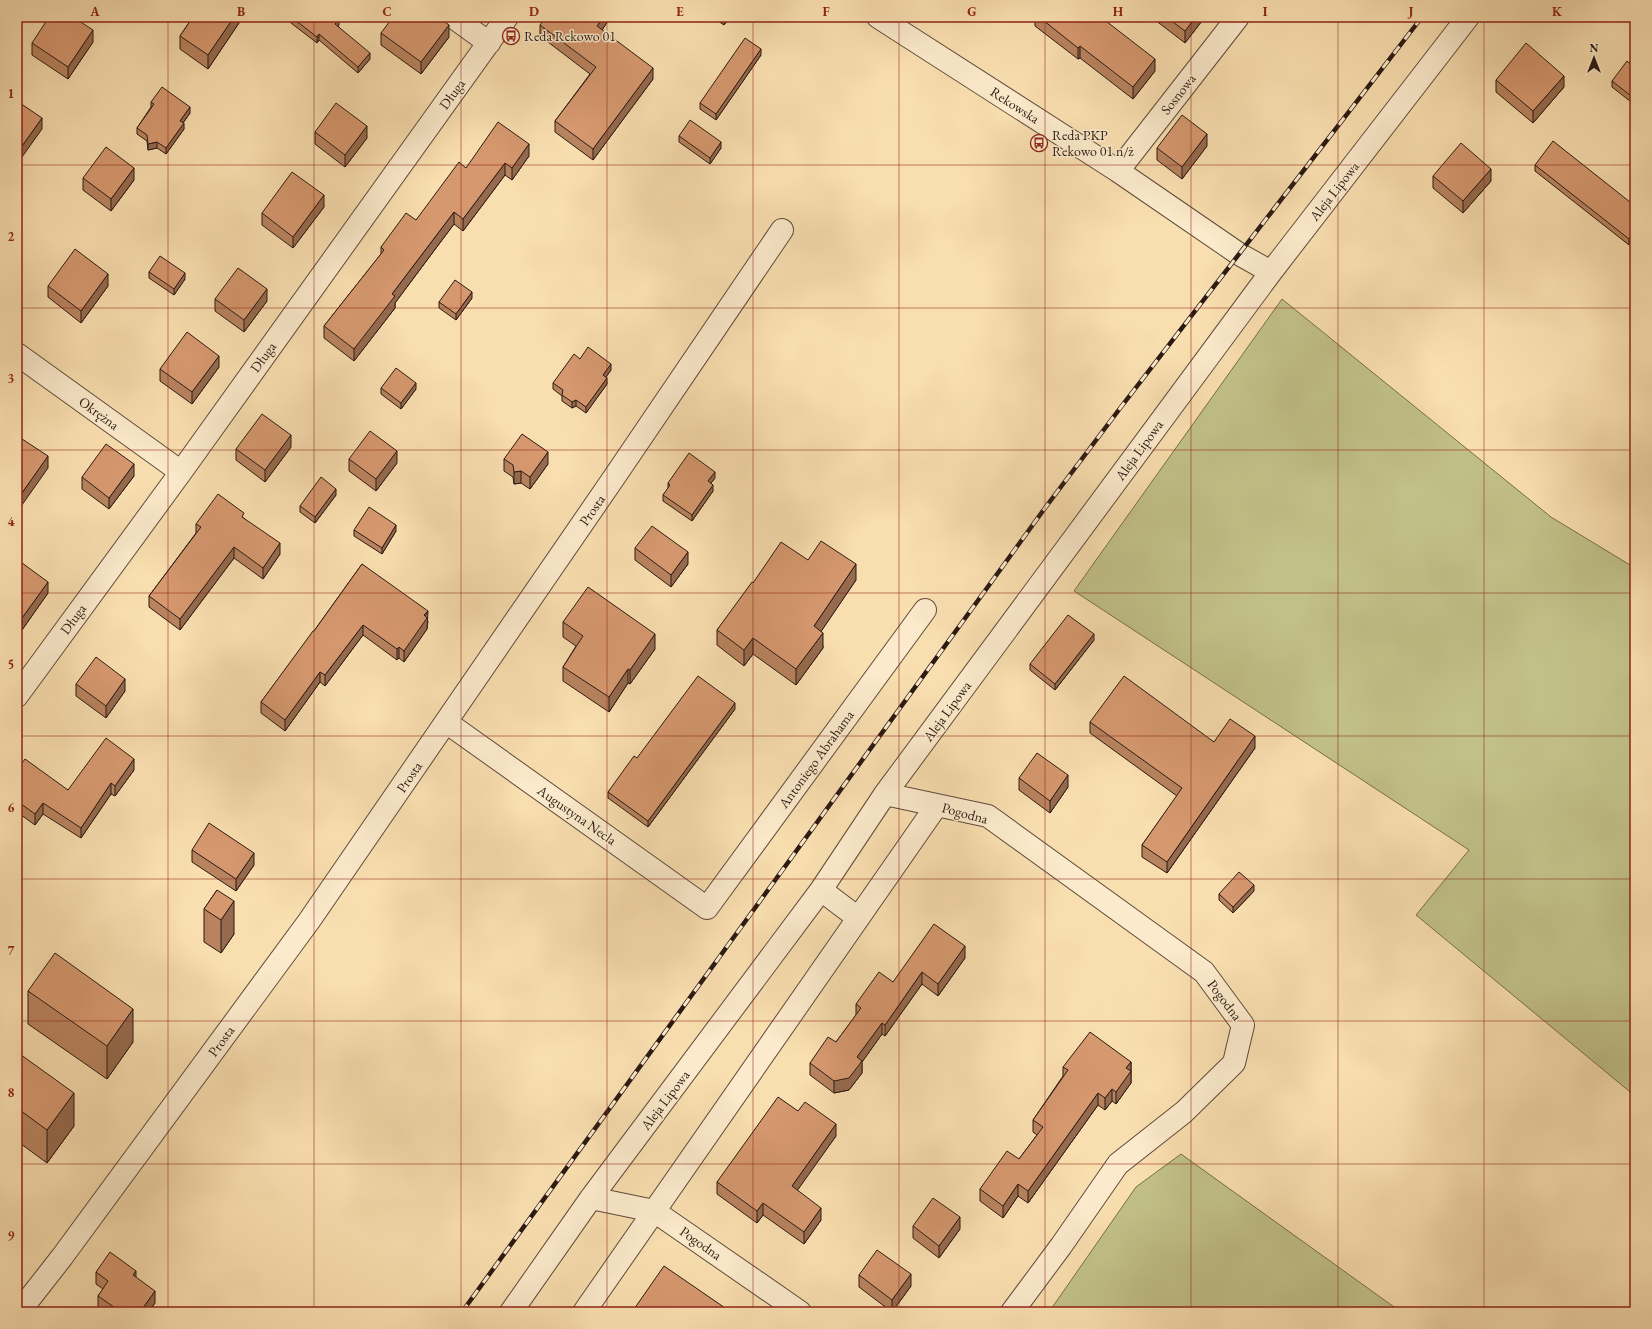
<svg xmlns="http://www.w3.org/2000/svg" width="1652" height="1329" viewBox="0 0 1652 1329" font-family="'EB Garamond',serif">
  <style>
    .green { fill: #c1c088; stroke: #766d4e }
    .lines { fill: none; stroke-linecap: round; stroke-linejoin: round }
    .minor-casing { stroke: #5e4b3a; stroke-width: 24 }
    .minor { stroke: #fbeacb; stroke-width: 22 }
    .rail-casing { stroke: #2b1a13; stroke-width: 4.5 }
    .rail { stroke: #fbeacb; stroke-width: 3; stroke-dasharray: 9; stroke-linecap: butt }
    .wall { fill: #b8835f; stroke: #2b1a13 }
    .shaded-wall { fill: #966a4e; stroke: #2b1a13 }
    .building { fill: #d6986f; stroke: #2b1a13 }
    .grid { fill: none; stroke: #8f2418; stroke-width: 1; stroke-opacity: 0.55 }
    .labels { text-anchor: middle; stroke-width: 3; stroke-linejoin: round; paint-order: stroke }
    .poi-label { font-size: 14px; fill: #2b1a13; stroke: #fbeacb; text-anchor: start }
    .street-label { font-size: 14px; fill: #2b1a13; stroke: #fbeacb }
    .neatline { fill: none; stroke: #8f2418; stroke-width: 1.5 }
    .grid-label { font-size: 13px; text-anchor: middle; font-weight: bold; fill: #8f2418 }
  </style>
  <rect width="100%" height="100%" fill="#f9deaf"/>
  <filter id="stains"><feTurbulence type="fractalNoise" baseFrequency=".005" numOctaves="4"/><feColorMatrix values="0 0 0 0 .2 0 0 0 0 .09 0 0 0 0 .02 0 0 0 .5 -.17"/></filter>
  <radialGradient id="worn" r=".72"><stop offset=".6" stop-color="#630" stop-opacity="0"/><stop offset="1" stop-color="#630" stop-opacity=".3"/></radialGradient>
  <path class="green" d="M1282,299L1551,517L1635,568V1096L1416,915L1469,850L1074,591Z
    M1181,1154L1401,1312H1049L1136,1187Z"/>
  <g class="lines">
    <g class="minor-casing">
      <path id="minor" d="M453,17L489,43
        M878,17L1118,171L1239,254L1271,272
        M1118,171L1238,17
        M17,354L181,472
        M17,696L181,472L507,17
        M446,722L707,908L925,610
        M885,794L988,816L1204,972L1243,1025L1234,1063L1184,1112L1118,1164L1061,1246L1012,1312
        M821,890L858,918
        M591,1198L654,1211L800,1312
        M19,1312L62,1257L309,921L613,479L782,230
        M511,1312L591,1198L821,890L885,794L1271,272L1468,17
        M584,1312L937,805"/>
    </g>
    <use href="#minor" class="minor"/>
    <g class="rail-casing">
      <path id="rail" d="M462,1312L1045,508L1121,407L1422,17"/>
    </g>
    <use href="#rail" class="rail"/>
  </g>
  <path class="wall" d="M190,17H243L208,69L180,49V36L192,18Z
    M291,17L339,25L338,26L370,59L358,73L319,40L317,43L291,23Z
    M608,17V21L602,30L653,79L593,160L555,132V121L590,74L540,36V25Z
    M712,17H730L724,25Z
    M1035,17H1105V20L1155,71L1133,99L1080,58L1078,59L1035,26Z
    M1155,17H1205L1185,43L1155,20Z
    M381,33L449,37L421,74L381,45Z
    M93,42L68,79L32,55V43Z
    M761,55L716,120L700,109V103Z
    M1635,68V105L1612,87V81Z
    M1496,80L1564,87L1533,123L1496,92Z
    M151,102L190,113L183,123L184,129L166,154L157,148L148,150L147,141L137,134V128L151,107Z
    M315,132L367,138L345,167L315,144Z
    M679,136L721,148L710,164L679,142Z
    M1207,146L1182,179L1157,160V148Z
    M529,156L512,180L505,175L463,231L454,224L395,303V308L354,361L324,338V326L381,254V247L416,220L466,168Z
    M1535,165L1635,206L1629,245L1535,171Z
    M1433,176L1491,181L1463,213L1433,188Z
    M83,178L134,180L111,211L83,190Z
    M324,207L293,248L262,225V213Z
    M149,272L185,279L174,295L149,278Z
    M48,286H108L81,323L48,297Z
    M472,298L456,320L439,308V302Z
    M215,299L267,301L244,332L215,311Z
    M580,359L611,370L606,377L607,384L586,413L576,406L572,408L562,401V396L553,389V383Z
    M219,367L192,404L160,381V369Z
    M381,388L416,389L401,409L381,394Z
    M291,447L265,482L236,460V449Z
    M349,459L397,463L376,491L349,471Z
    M504,459L548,464L530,489L521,483L514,484L513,477L504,471Z
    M134,476L109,509L82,489V477Z
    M715,478L711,483L713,491L692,521L663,501V495L668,489V483Z
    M336,495L315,523L300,512V506Z
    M244,518L280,554L263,579L234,558L180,630L149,607V596L196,533V524Z
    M354,530L396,531L382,554L354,536Z
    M635,548L688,564L671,587L635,560Z
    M808,560L856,580L821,631L823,648L796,685L753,654L744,666L717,645V630L753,583Z
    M17,562L48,593L22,630L17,627Z
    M362,564L428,621L427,629L404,662L399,658L397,660L363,635L325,686L320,682L285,731L261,713V702L314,631Z
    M563,622L655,649L630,684L628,683L609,712L563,681V667L576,646L563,637Z
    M1094,640L1055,690L1030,670V664Z
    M76,684L125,691L106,718L76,696Z
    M735,709L648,827L608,798V792L637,758Z
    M1090,722L1255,748L1167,873L1142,857V845L1177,796L1090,733Z
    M17,770L68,790L134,770L115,796L111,794L81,838L43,814L35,825L17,812Z
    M1019,778L1068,787L1050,813L1019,790Z
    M192,850L254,865L236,891L192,862Z
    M217,890L234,934L221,953L204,942V909Z
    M1254,891L1233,913L1219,900V894Z
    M965,958L938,996L922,984L885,1036L882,1034L862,1062V1073L849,1090L834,1093L810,1075V1063L836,1042L856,1015V1004L893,982Z
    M28,991L133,1042L107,1079L28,1024Z
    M17,1052L74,1126L47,1163L17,1141Z
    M1131,1062V1083L1116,1104L1112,1101L1105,1110L1098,1105L1028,1203L1018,1196L1003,1218L980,1201V1189L1019,1159L1037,1135L1033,1132V1120L1063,1076V1067Z
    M798,1111L836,1136L797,1190L821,1220L804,1244L763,1215L757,1223L717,1194V1182Z
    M913,1226L960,1229L939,1258L913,1238Z
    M96,1272L136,1278L155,1303L148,1312H104L98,1308V1296L103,1289L96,1284Z
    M859,1275L911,1286L892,1312L859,1287Z"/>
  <path class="shaded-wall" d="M234,17H243L208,69V55Z
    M604,17H608V21L597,37V26Z
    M724,17H730L724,25Z
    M1196,17H1205L1185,43V31Z
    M339,19V25L335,30V24Z
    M449,25V37L421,74V62Z
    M93,30V42L68,79V67Z
    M319,34V40L317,43V37Z
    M1080,46V58L1078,59V48Z
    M761,49V55L716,120V114Z
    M370,53V59L358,73V67Z
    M1155,59V71L1133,99V87Z
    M653,68V79L593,160V149Z
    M1564,76V87L1533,123V111Z
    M190,107V113L180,127V121Z
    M42,118V129L17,164V153Z
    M184,123V129L166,154V148Z
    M367,126V138L345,167V155Z
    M1207,134V146L1182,179V167Z
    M157,142V148L148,150V144Z
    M721,142V148L710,164V158Z
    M529,144V156L512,180V168Z
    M505,163V175L463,231V219Z
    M134,168V180L111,211V199Z
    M1491,169V181L1463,213V201Z
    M324,195V207L293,248V237Z
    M454,212V224L395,303V308L354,361V349L392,294Z
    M1635,231V237L1629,245V239Z
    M185,273V279L174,295V289Z
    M108,274V286L81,323V311Z
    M267,289V301L244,332V320Z
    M472,292V298L456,320V314Z
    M219,356V367L192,404V392Z
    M611,364V370L603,381V375Z
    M607,378V384L586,413V407Z
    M416,383V389L401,409V403Z
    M21,385V397L17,402V390Z
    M576,400V406L572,408V402Z
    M291,435V447L265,482V470Z
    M397,451V463L376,491V479Z
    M548,452V464L530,489V477Z
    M48,456V468L17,512V500Z
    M134,464V476L109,509V498Z
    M521,471V483L514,484V472Z
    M715,472V478L708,487V481Z
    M713,485V491L692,521V515Z
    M336,489V495L315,523V517Z
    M396,525V531L382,554V548Z
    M280,543V554L263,579V568Z
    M234,547V558L180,630V619Z
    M688,552V564L671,587V575Z
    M856,564V580L814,642V626Z
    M48,582V593L22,630V618Z
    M428,611L427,629L404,662V651Z
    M363,625V635L325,686V675Z
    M823,633V648L796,685V669Z
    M655,634V649L630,684V670Z
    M1094,634V640L1055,690V684Z
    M753,638V654L744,666V650Z
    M399,647V658L397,660V649Z
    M628,669V683L609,712V697Z
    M320,672V682L285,731V720Z
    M125,679V691L106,718V706Z
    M735,703V709L648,827V821Z
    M1255,736V748L1167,873V862Z
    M134,759V770L115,796V786Z
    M1068,775V787L1050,813V801Z
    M111,783V794L81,838V828Z
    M43,803V814L35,825V814Z
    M254,853V865L236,891V879Z
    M1254,885V891L1233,913V907Z
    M234,901V934L221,953V920Z
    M965,946V958L938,996V984Z
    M922,972V984L885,1036V1025Z
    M133,1009V1042L107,1079V1046Z
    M882,1023V1034L862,1062V1073L849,1090L834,1093V1081L857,1057Z
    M1131,1062V1083L1116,1104V1092L1126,1068Z
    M1112,1089V1101L1105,1110V1098Z
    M74,1093V1126L47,1163V1130Z
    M1098,1093V1105L1028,1203V1191Z
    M836,1124V1136L792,1198V1186Z
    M1018,1184V1196L1003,1218V1206Z
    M763,1203V1215L757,1223V1211Z
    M821,1208V1220L804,1244V1232Z
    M960,1217V1229L939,1258V1246Z
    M136,1271V1283L133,1275Z
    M911,1274V1286L892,1312V1300Z
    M155,1291V1303L148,1312H140Z"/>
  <path class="building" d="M49,17H73L93,30L68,67L32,43Z
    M193,17H234L208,55L180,36Z
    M291,17H337L339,19L335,24L370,53L358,67L319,34L317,37Z
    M393,17H438L449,25L421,62L381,33Z
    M546,17H604L597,26L653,68L593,149L555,121L596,67L540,25Z
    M1039,17H1102V18L1155,59L1133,87L1080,46L1078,48Z
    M1166,17H1196L1185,31Z
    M745,38L761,49L716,114L700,103Z
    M1526,43L1564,76L1533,111L1496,80Z
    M1627,61L1635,68V99L1612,81Z
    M162,87L190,107L180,121L184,123L166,148L157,142L148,144L147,135L137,128L154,104L151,102Z
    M17,101L42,118L17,153Z
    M336,103L367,126L345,155L315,132Z
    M1182,115L1207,134L1182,167L1157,148Z
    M690,120L721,142L710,158L679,136Z
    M498,122L529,144L512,168L505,163L463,219L454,212L392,294L395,296L354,349L324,326L384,250L381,247L406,213L416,220L459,162L466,168Z
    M1553,141L1635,206V231L1629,239L1535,165Z
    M1461,143L1491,169L1463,201L1433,176Z
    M106,147L134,168L111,199L83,178Z
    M292,172L324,195L293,237L262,213Z
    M75,249L108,274L81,311L48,286Z
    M160,256L185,273L174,289L149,272Z
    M238,268L267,289L244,320L215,299Z
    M455,280L472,292L456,314L439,302Z
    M187,332L219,356L192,392L160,369Z
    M588,347L611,364L603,375L607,378L586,407L576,400L572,402L562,395L563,390L553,383L574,354L580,359Z
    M396,368L416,383L401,403L381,388Z
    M17,382L21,385L17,390Z
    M262,414L291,435L265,470L236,449Z
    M370,431L397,451L376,479L349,459Z
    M522,434L548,452L530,477L521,471L514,472L513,465L504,459Z
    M19,437L48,456L17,500V440Z
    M106,444L134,464L109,498L82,477Z
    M689,453L715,472L708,481L713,485L692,515L663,495L670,485L668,483Z
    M321,477L336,489L315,517L300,506Z
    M218,494L244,513L242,517L280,543L263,568L234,547L180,619L149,596L201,527L196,524Z
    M369,507L396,525L382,548L354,530Z
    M652,526L688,552L671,575L635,548Z
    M821,541L856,564L814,626L823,633L796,669L753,638L744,650L717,630L752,582L753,583L781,542L808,560Z
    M18,560L48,582L22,618L17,615V562Z
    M362,564L428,611L424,615L427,618L404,651L399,647L397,649L363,625L325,675L320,672L285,720L261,702L313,631H314Z
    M588,587L655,634L630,670L628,669L609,697L563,667L583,636L563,622Z
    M1068,615L1094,634L1055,684L1030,664Z
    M96,657L125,679L106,706L76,684Z
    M698,676L735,703L648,821L608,792L634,756L637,758Z
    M1124,676L1214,742L1230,719L1255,736L1167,862L1142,845L1182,788L1090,722Z
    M106,738L134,759L115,786L111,783L81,828L43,803L35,814L17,801V770L25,759L68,790Z
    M1037,753L1068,775L1050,801L1019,778Z
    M209,823L254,853L236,879L192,850Z
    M1239,872L1254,885L1233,907L1219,894Z
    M217,890L234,901L221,920L204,909Z
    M934,924L965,946L938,984L922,972L885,1025L882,1023L857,1057L862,1061L849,1078L834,1081L810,1063L828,1037L836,1042L861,1008L856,1004L879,972L893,982Z
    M55,953L133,1009L107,1046L28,991Z
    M1090,1032L1131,1062L1126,1068L1131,1071L1116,1092L1112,1089L1105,1098L1098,1093L1028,1191L1018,1184L1003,1206L980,1189L1007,1151L1019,1159L1043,1127L1033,1120L1068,1070L1063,1067Z
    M17,1052L74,1093L47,1130L17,1108Z
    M778,1097L798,1111L805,1102L836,1124L792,1186L821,1208L804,1232L763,1203L757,1211L717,1182Z
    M933,1198L960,1217L939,1246L913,1226Z
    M877,1250L911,1274L892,1300L859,1275Z
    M110,1252L136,1271L133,1275L155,1291L140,1312H121L98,1296L108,1281L96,1272Z
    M664,1266L731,1312H632Z"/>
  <path class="grid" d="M168,17V1312M314,17V1312M461,17V1312M607,17V1312M753,17V1312M899,17V1312M1045,17V1312M1191,17V1312M1338,17V1312M1484,17V1312M17,165H1635M17,308H1635M17,450H1635M17,593H1635M17,736H1635M17,879H1635M17,1021H1635M17,1164H1635"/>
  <defs>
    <g id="bus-ring" transform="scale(0.9)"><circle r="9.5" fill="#fbeacb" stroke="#8f2418" stroke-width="1.5"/><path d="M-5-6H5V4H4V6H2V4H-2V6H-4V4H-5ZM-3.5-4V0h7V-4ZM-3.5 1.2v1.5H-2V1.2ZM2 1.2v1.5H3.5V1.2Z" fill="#8f2418"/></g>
  </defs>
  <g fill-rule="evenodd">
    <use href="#bus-ring" x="511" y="36"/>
    <use href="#bus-ring" x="1039" y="143"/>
  </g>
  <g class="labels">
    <g class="poi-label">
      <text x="524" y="41">Reda Rekowo 01</text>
      <text x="1052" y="140">Reda PKP<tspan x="1052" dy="16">Rekowo 01 n/ż</tspan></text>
    </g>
    <g class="street-label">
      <text transform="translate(452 94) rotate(-54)" y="5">Długa</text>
      <text transform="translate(1178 94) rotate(-52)" y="5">Sosnowa</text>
      <text transform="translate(1015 105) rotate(33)" y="5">Rekowska</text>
      <text transform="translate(1334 191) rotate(-52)" y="5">Aleja Lipowa</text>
      <text transform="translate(263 357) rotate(-54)" y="5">Długa</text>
      <text transform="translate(99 413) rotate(36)" y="5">Okrężna</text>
      <text transform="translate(1139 450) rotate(-54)" y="5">Aleja Lipowa</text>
      <text transform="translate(592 510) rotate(-55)" y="5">Prosta</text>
      <text transform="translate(73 619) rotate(-54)" y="5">Długa</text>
      <text transform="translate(947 711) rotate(-54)" y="5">Aleja Lipowa</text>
      <text transform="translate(816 759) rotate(-54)" y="5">Antoniego Abrahama</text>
      <text transform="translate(409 777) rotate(-56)" y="5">Prosta</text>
      <text transform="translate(965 813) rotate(15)" y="5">Pogodna</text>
      <text transform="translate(577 815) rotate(35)" y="5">Augustyna Necla</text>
      <text transform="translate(1225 1000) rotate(53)" y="5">Pogodna</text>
      <text transform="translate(221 1041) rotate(-54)" y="5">Prosta</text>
      <text transform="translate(665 1100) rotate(-53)" y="5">Aleja Lipowa</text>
      <text transform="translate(701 1243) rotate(35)" y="5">Pogodna</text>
    </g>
  </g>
  <rect width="1652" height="1329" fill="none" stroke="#f9deaf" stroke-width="44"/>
  <g transform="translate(1594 58)" stroke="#fbeacb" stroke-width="3" paint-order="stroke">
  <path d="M0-3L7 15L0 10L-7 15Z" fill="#2b1a13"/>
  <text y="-6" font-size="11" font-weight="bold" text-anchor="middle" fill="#2b1a13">N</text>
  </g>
  <rect x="22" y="22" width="1608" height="1285" class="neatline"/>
  <g class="grid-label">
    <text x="95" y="16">A</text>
    <text x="241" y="16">B</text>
    <text x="387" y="16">C</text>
    <text x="534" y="16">D</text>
    <text x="680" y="16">E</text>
    <text x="826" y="16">F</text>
    <text x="972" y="16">G</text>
    <text x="1118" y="16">H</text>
    <text x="1265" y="16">I</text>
    <text x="1411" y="16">J</text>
    <text x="1557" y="16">K</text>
    <text x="11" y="98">1</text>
    <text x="11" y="241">2</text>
    <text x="11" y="383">3</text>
    <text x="11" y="526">4</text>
    <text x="11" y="669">5</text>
    <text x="11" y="812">6</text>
    <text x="11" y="955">7</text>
    <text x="11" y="1097">8</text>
    <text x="11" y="1240">9</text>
  </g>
  <rect width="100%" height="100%" filter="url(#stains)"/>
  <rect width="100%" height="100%" fill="url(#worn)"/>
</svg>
